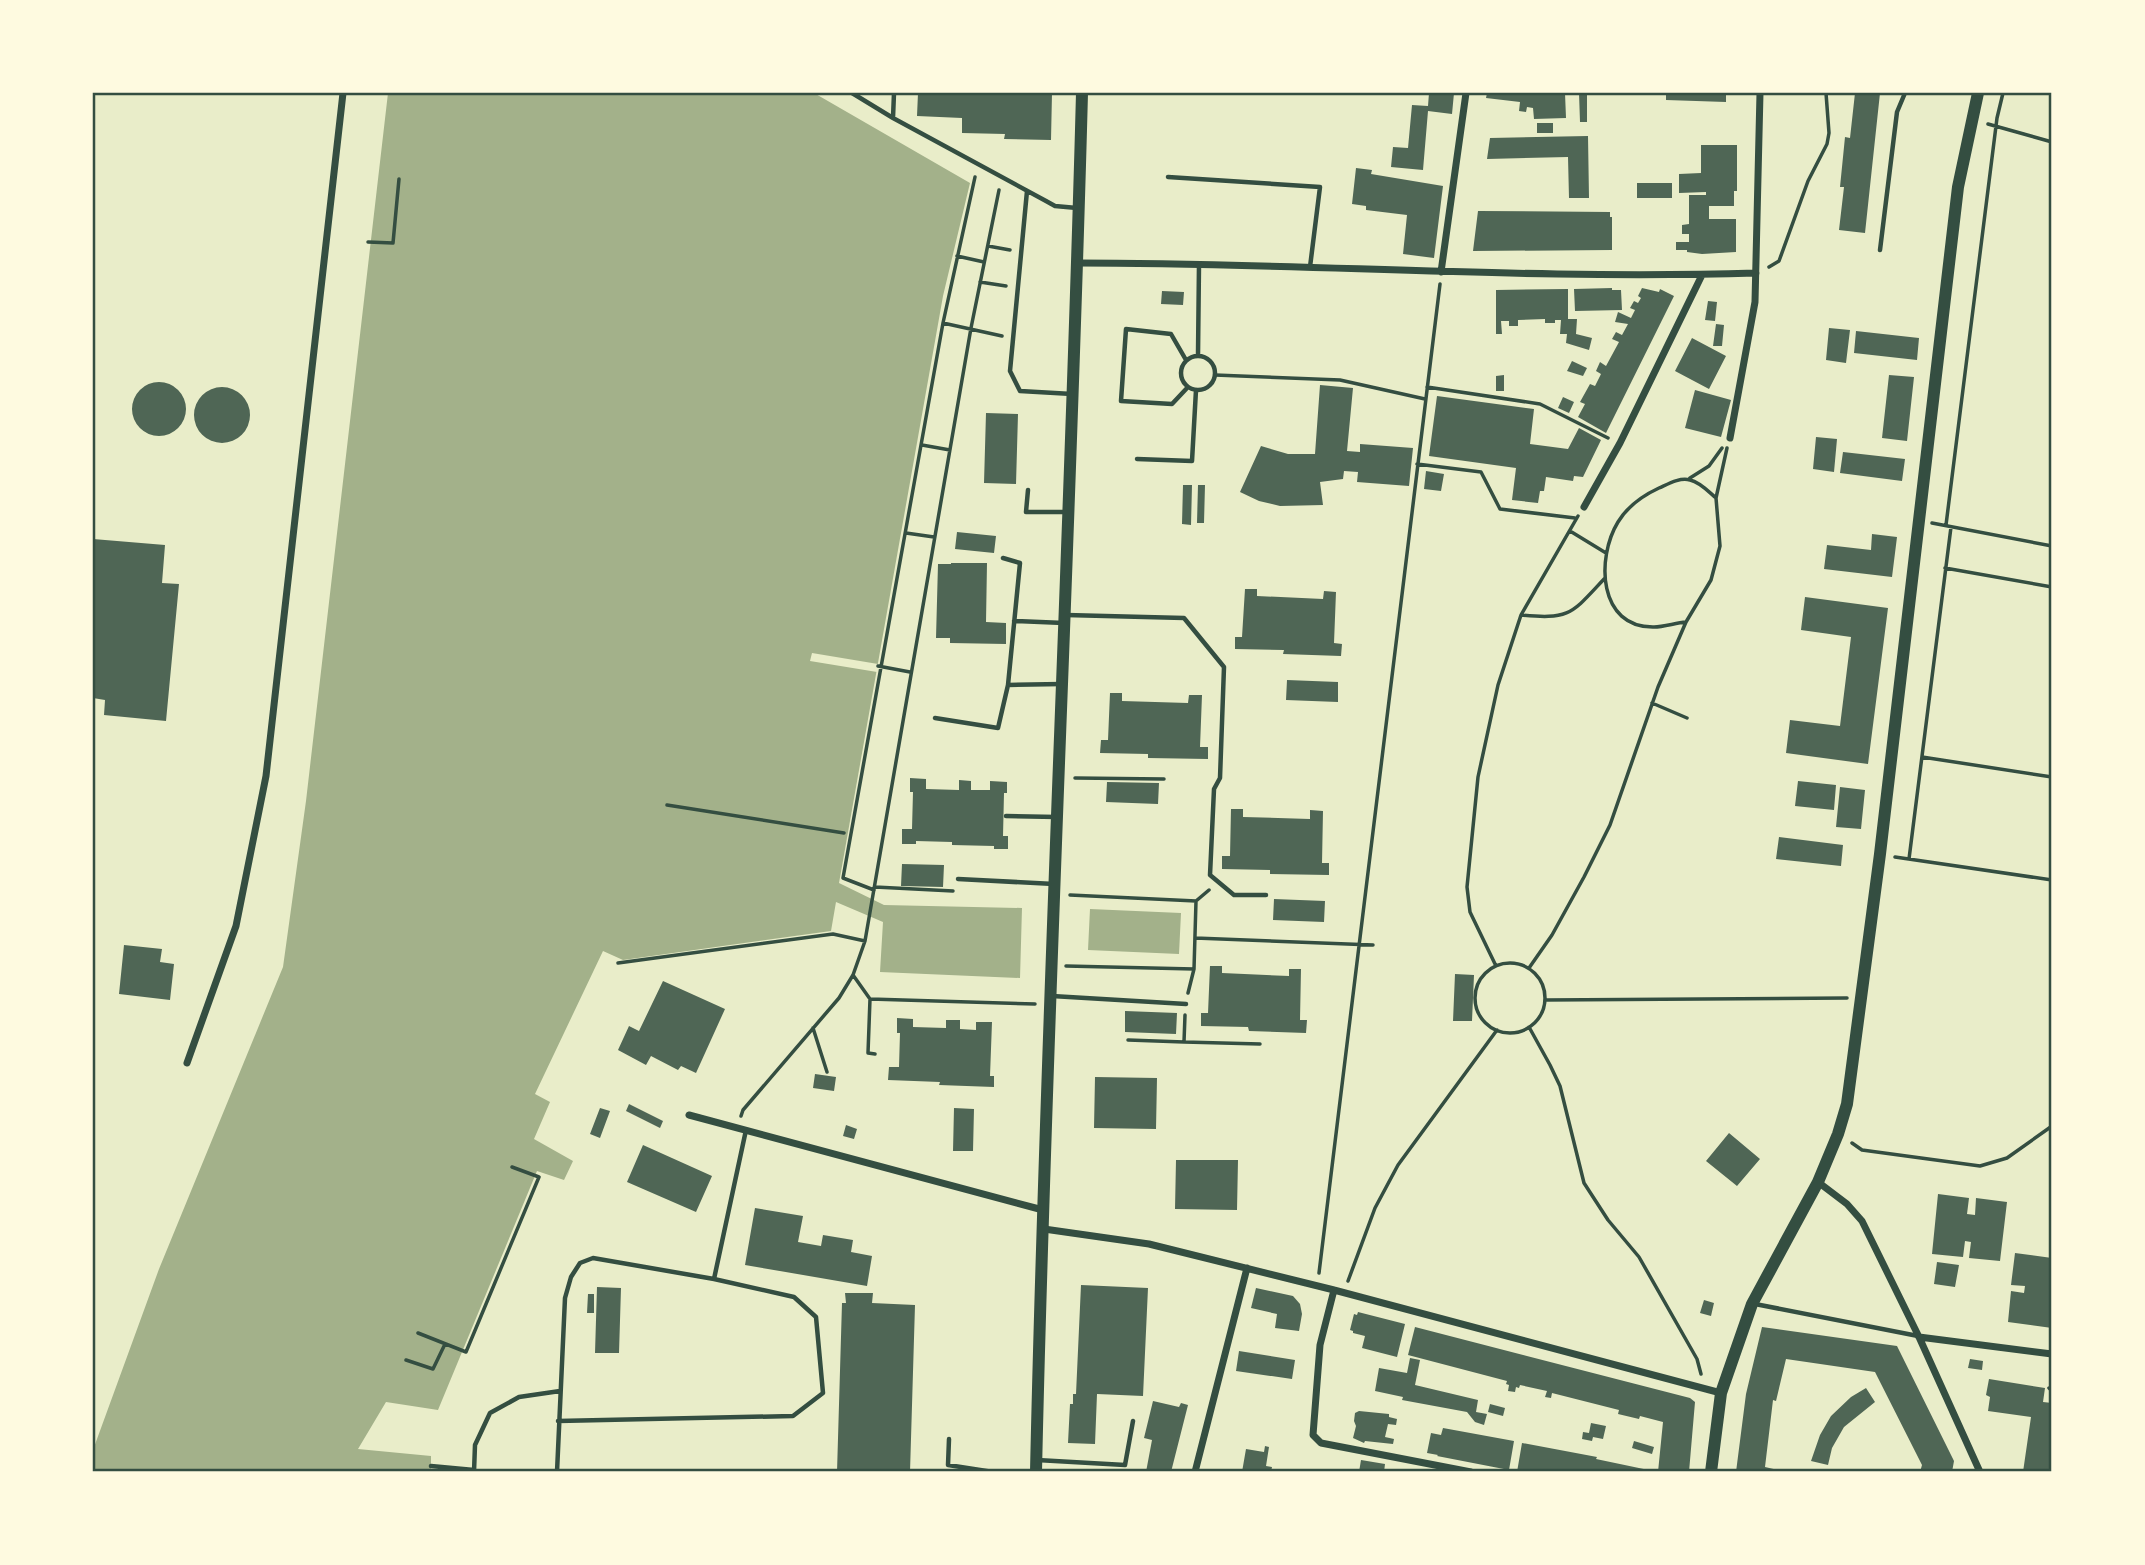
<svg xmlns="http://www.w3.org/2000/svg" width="2145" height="1565" viewBox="0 0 2145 1565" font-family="Barlow,sans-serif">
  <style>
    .water { fill: #a3b18a }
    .pier { fill: #e9edc9 }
    .building { fill: #4f6655 }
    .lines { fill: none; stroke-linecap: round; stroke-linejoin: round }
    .path { stroke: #344e41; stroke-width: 3.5 }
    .service { stroke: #344e41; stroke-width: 4.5 }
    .minor { stroke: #344e41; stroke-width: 7 }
    .tertiary { stroke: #344e41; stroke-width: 12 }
    .neatline { fill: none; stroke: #344e41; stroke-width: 2.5 }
  </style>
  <rect width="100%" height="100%" fill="#e9edc9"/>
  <path class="water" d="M388,93H814L970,183L943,296L839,883L884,905L1022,908L1020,978L880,972L883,922L836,902L831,931L623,960L603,951L535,1094L550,1102L534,1139L573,1161L564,1180L537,1171L438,1410L386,1402L358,1449L431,1456V1472H93V1450L159,1269L283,967L306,801Z
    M1090,909L1181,913L1179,954L1088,950Z"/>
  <path class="pier" d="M812,653L878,664L877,672L810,661Z"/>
  <path class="building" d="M918,93H1052L1051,140L1004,139L1005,134L962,133V118L917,116Z
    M1429,93H1454L1452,114L1428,111L1423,170L1391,167L1393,147L1408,148L1412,105L1428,106Z
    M1487,93H1565L1566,118L1534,119L1533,108L1527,107L1526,112L1519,111L1520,102L1486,98Z
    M1579,93H1587V122H1580Z
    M1666,93H1726V102L1666,100Z
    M1855,93H1880L1865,233L1839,230L1844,187H1840L1845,137L1850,138Z
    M1537,123H1553V133H1537Z
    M1588,136L1589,198H1569L1568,157L1487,159L1490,138Z
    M1701,145H1737V191H1734V206H1709V219H1736V252L1702,254L1687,252V250H1676V242H1689V234H1682V225L1689,224V195H1706V192L1679,193V174L1701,173Z
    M1356,168L1372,170L1371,174L1443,186L1434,258L1403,254L1407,215L1366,210V206L1352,204Z
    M1637,183H1672V198H1637Z
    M1478,211L1610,212V217H1612V250L1473,251Z
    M1612,288V290H1621L1622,310L1575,311L1574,289Z
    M1642,288L1659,292L1660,289L1674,296L1606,433L1578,417L1585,404L1580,402L1590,384L1595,386L1601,374L1596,371L1600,362L1606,366L1619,342L1612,339L1616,332L1622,335L1628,324L1615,322L1618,312L1631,318L1635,310L1630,308L1634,301L1638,303L1641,298L1638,296Z
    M1568,289V319H1577L1576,334L1592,338L1589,350L1566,343L1567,334H1560L1561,320H1555V323H1545V319L1518,320V326H1509V321H1501L1502,334H1496V290Z
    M1162,291L1184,292L1183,305L1161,304Z
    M1708,301L1717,302L1715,321L1705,320Z
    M1716,324L1724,325L1722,346H1713Z
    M1829,328L1850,330L1846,363L1826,360Z
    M1856,331L1919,338L1917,360L1854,353Z
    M1692,338L1726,356L1709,389L1675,371Z
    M1572,361L1587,368L1583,376L1567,371Z
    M1504,375V391H1496V376Z
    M1889,375L1914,377L1907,441L1882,438Z
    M132 409a27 27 0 1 1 54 0a27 27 0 1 1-54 0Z
    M1320,385L1353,388L1347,451L1360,452V444L1413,448L1409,486L1357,482L1358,472L1344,471L1343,479L1320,482L1323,505L1280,506L1259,501L1240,492L1261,446L1288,454H1315Z
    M194 415a28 28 0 1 1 56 0a28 28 0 1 1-56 0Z
    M1695,390L1731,400L1721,437L1685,428Z
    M1437,396L1534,409L1530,444L1568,449L1579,428L1601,440L1583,477L1574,476L1573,481L1546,477L1544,491H1540L1538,503L1512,500L1516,468L1429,456Z
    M1563,397L1574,402L1569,413L1558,408Z
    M986,413L1018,414L1016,484L984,483Z
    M1816,437L1837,439L1834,472L1813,469Z
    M1843,452L1905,459L1902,481L1840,473Z
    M1426,471L1444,474L1441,491L1424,489Z
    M1183,485H1192L1191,525L1182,524Z
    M1198,485H1205L1204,523H1197Z
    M957,532L996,536L994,553L955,549Z
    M1872,534L1897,537L1892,577L1824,569L1827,545L1871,550Z
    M93,539L165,545L162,583L179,584L166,721L104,715L105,700L93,698Z
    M951,563H987L986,622L1006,623V644L950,643V638H936L938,564H951Z
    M1245,589H1257V596L1323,599L1324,591L1336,592L1334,643L1342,644L1341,656L1283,654L1284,650L1235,649V637H1242Z
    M1805,597L1888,608L1868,764L1786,753L1790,720L1840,726L1851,637L1801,630Z
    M1287,680L1338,682V702L1286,700Z
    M1110,693H1122V701L1188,703L1189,695H1202L1200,747H1208V759L1148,758V754L1100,753L1101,740H1108Z
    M910,778L926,779V789L959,790V780L971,781V790H990V781L1007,782V793H1004L1003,836H1008V849H994V846L952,845V842L916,841V844H902V829H912L913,792H910Z
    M1798,781L1836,785L1834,810L1795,806Z
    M1107,782L1159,783L1158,804L1106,802Z
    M1840,787L1865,790L1861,829L1836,827Z
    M1231,809H1243V817L1310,819V810L1323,811L1322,863H1329V875L1270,874V870L1222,869V856H1230Z
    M1779,837L1843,845L1841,866L1776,859Z
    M902,864L944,865L943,887L901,886Z
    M1274,899L1325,901L1324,922L1273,920Z
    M124,945L162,949L160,962L174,964L170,1000L119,994Z
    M1210,966H1222V973L1289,976V969H1301L1300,1020H1307L1306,1033L1249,1031L1248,1027L1201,1026V1013H1208Z
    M1455,974L1474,975L1472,1021H1453Z
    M663,981L725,1009L696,1073L681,1066L678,1070L651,1056L646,1065L618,1050L629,1026L639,1031Z
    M1125,1011L1177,1013L1176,1034L1125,1032Z
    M897,1018L913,1019V1027L946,1028V1020H960V1029L976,1030V1022H992L990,1076H994V1087L939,1085L940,1082L888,1080L889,1067H899L900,1033H897Z
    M815,1074L836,1077L834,1091L813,1088Z
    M1095,1077L1157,1078L1156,1129L1094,1128Z
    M629,1104L663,1121L660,1128L626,1111Z
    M600,1108L610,1111L600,1138L590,1134Z
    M954,1108L974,1109L973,1151H953Z
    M846,1125L857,1129L854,1139L843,1136Z
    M1729,1133L1760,1159L1737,1186L1706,1161Z
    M643,1145L712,1176L696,1212L627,1182Z
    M1176,1160H1238L1237,1210L1175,1209Z
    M1938,1194L1969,1198L1967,1214L1975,1215L1976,1198L2007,1202L2000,1261L1969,1258L1971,1242L1965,1241L1963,1257L1932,1254Z
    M755,1208L803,1216L798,1242L821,1246L823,1235L853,1240L851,1252L872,1256L867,1286L745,1265Z
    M2015,1253L2052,1258V1328L2008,1322L2011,1291L2024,1293L2025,1286L2011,1285Z
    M1937,1262L1959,1265L1955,1287L1934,1284Z
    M1081,1285L1148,1288L1143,1396L1097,1394L1095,1444L1068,1443L1070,1404H1073V1394H1076Z
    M597,1287L621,1288L619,1353H595Z
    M1256,1288L1293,1296L1300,1304L1302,1314L1299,1331L1275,1328L1277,1314L1251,1308Z
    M845,1293H873L872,1303L915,1305L910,1472H837L842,1303H846Z
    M588,1294H594V1313H587Z
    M1704,1300L1714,1303L1711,1316L1700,1313Z
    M1358,1312L1405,1324L1397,1357L1362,1348L1365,1336L1353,1333V1331L1350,1330L1354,1314L1357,1315Z
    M1415,1327L1690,1398L1695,1402L1689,1472H1658L1663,1422L1640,1416L1639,1419L1618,1414L1619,1410L1552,1393L1551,1398L1545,1397L1547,1391L1520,1385L1519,1388L1516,1387L1515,1392L1508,1391L1509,1385L1506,1384L1507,1381L1408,1355Z
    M1762,1327L1897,1346L1954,1461L1952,1472H1920L1922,1465L1875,1372L1786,1359L1776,1401L1773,1400L1765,1467L1787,1472H1736L1746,1394Z
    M1239,1351L1295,1360L1292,1379L1236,1371Z
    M1410,1358L1420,1360L1415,1385L1478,1400L1476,1412L1487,1414L1484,1425L1475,1422L1467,1412L1402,1400L1403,1397L1375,1391L1379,1368L1407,1373Z
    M1970,1359L1983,1361L1982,1370L1968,1368Z
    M1989,1379L2045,1388L2043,1402L2052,1403V1472H2023L2031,1417L1988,1411L1990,1397L1986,1395Z
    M1866,1388L1875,1402L1844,1427L1832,1448L1828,1465L1811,1461L1820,1435L1831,1416L1851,1397Z
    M1153,1401L1179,1407L1181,1403L1188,1405L1171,1472H1146L1152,1440L1144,1438Z
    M1490,1404L1505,1408L1503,1416L1488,1412Z
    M1359,1411L1389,1414V1417L1397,1419L1396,1425L1388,1424L1385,1437L1394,1439L1393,1444L1365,1441L1364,1443L1353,1438L1356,1426L1354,1421L1355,1413Z
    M1591,1423L1606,1426L1603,1439L1593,1437L1592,1441L1582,1439L1583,1432L1589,1433Z
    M1443,1428L1514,1441L1509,1470L1437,1456L1438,1455L1427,1453L1431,1433L1441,1435Z
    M1634,1441L1654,1447L1652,1454L1632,1448Z
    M1522,1443L1597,1457L1596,1459L1658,1472H1517Z
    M1265,1446L1269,1447L1266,1466L1272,1467L1271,1472H1242L1246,1449L1264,1452Z
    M1361,1460L1385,1464L1384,1472H1359Z"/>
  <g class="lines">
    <path class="path" d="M1988,124L2052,142
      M368,242L393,243L399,179
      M988,246L1010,250
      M957,256L984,262
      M1769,267L1779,261L1808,181L1827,144L1829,133L1826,93
      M980,282L1006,286
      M943,323L1002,336
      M1215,375L1340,380L1425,399
      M1427,387L1540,404L1608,438
      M922,445L950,450
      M1417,464L1481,472L1500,509L1575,518
      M1690,478L1709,466L1722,448
      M1932,523L2052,546
      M1946,525L1997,118L2003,93
      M1570,531L1606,553
      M906,533L934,537
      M1945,568L2052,587
      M1521,615C1571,620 1572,613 1605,578
      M1686,622C1675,623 1664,627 1654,627C1598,628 1596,558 1618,522C1627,507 1644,495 1659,488C1668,484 1680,477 1690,480C1700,482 1709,492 1716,498
      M878,666L910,672
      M1652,703L1687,718
      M1922,757L2052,777
      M1075,778L1164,779
      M667,805L844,833
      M1895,857L2052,880
      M1909,859L1951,527
      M875,887L953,891
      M874,890L843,878L943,323L975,177
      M1070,895L1196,901L1209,890
      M1195,938L1373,945
      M618,963L833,934L865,941
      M1475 998a35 35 0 1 1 70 0a35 35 0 1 1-70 0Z
      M1066,966L1194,969
      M1496,966L1470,912L1467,887L1478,777L1498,685L1521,615L1578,516
      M1529,968L1552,935L1584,877L1610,825L1658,687L1686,622L1711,580L1720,546L1716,498L1727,448
      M853,975L870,999L1035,1004
      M1188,993L1194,969L1196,901
      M870,999L868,1053L875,1054
      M1545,1000L1847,998
      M1185,1015L1184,1042L1260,1044
      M1529,1027L1550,1065L1560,1086L1584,1183L1608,1220L1639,1257L1697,1359L1701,1374
      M813,1028L827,1072
      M1128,1040L1184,1042
      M741,1116L743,1110L839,998L853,975L865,941L971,328L999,190
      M1852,1143L1862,1150L1980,1166L2007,1158L2052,1126
      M2052,1173V1169
      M1319,1273L1440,284
      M1348,1281L1375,1208L1398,1165L1497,1030
      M418,1333L466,1352L539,1177L512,1167
      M406,1360L433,1369L445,1344
      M2049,1388L2052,1391"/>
    <path class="service" d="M852,93L893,118L1046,201L1055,206L1077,208
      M893,118L894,93
      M1168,177L1320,187L1310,267
      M1027,191L1010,371L1020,391L1072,394
      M1880,250L1897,112L1905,93
      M1198,355L1199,264
      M1181 373a17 17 0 1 1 34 0a17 17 0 1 1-34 0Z
      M1186,360L1171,334L1126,329L1121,401L1172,404L1188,387
      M1137,459L1192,461L1196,390
      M1028,490L1026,512H1068
      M1066,615L1184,618L1224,667L1220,778L1214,789L1210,875L1234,895H1266
      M1014,621L1064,623
      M1008,685L1062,684
      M935,718L998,728L1008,685L1020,563L1003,558
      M1006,816L1057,817
      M958,879L1054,884
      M1052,996L1186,1004
      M714,1279L746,1130
      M1755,1304L1918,1336
      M949,1439L948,1465L993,1472
      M1037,1460L1125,1465L1133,1421
      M431,1466L474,1470
      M474,1472L475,1445L490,1413L519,1397L560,1391
      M557,1472L565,1298L571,1277L580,1263L593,1258L714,1279L794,1297L816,1317L823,1393L793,1416L558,1421"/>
    <path class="minor" d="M1078,263C1304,263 1530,280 1756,273
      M1441,272L1466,93
      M1730,438L1755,302L1760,93
      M1584,507L1620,443L1702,275
      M187,1063L236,926L266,776L343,93
      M689,1115L1043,1210
      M1818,1182L1847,1204L1862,1221L1919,1337L1980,1472
      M1044,1229L1149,1244L1334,1290L1721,1393
      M1334,1290L1320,1345L1313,1435L1321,1443L1471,1472
      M1919,1337L2052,1354
      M1195,1472L1247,1268"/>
    <path class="tertiary" d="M1036,1472C1046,1012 1070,553 1082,93
      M1711,1472L1721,1393L1752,1304L1818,1182L1838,1134L1847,1104L1880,854L1958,187L1978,93"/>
  </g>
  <rect width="2145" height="1565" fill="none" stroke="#fefae0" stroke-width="189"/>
  <rect x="94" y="94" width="1956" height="1376" class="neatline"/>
</svg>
